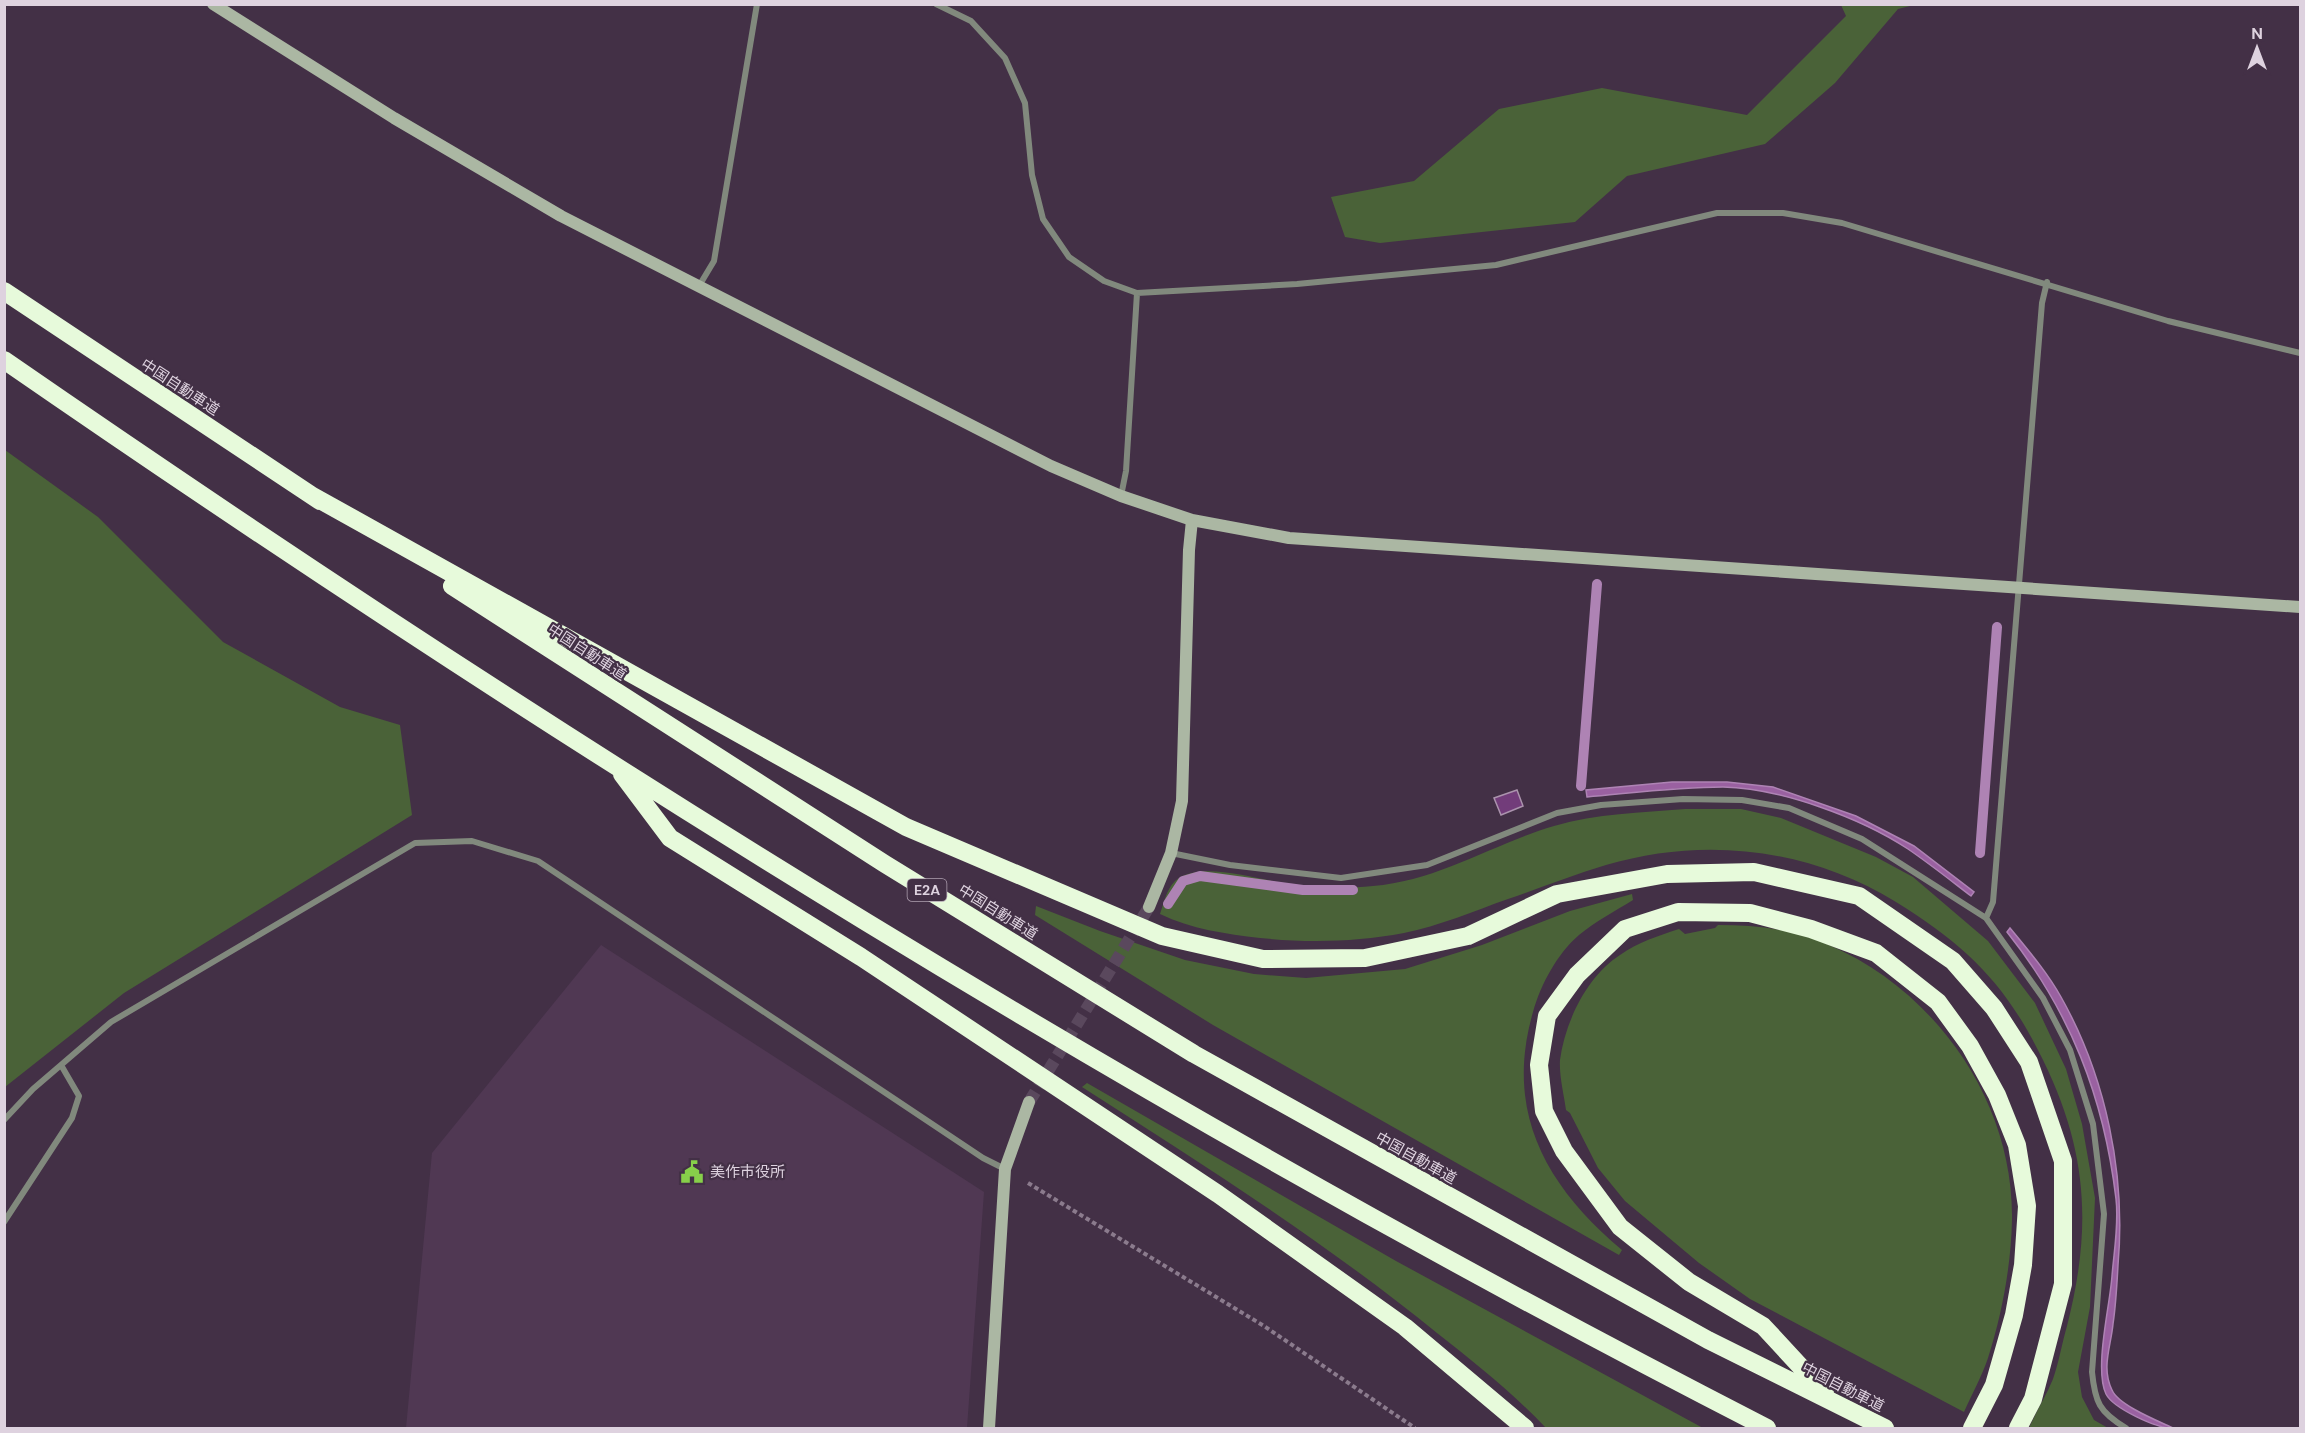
<svg xmlns="http://www.w3.org/2000/svg" width="2305" height="1433" viewBox="0 0 2305 1433" font-family="'DM Sans','Noto Sans JP',sans-serif">
  <style>
    .built { fill: #503853 }
    .green { fill: #4a6238 }
    .water { fill: #9a61a1; stroke: #ae83b4; stroke-width: 1.5 }
    .lines { fill: none; stroke-linecap: round; stroke-linejoin: round }
    .stream { stroke: #ae83b4; stroke-width: 10 }
    .building { fill: #723c7a; stroke: #ab93ad; stroke-width: 1.5 }
    .secondary-tunnel { stroke: #5a485d; stroke-width: 12; stroke-dasharray: 12 6; stroke-linecap: butt }
    .path { stroke: #8b7b8d; stroke-width: 4; stroke-dasharray: 4.5 3; stroke-linecap: butt }
    .street { stroke: #81897d; stroke-width: 6 }
    .secondary { stroke: #abb7a3; stroke-width: 12 }
    .highway { stroke: #e7fadb; stroke-width: 18 }
    .labels { text-anchor: middle; stroke-width: 4.5; stroke-linejoin: round; paint-order: stroke }
    .shield { fill: #433046; stroke: #b0a1b1; stroke-width: 1.5 }
    .shield-label { font-size: 14px; font-weight: bold; fill: #ded2df }
    .street-label { font-size: 15px; fill: #ded2df; stroke: #433046 }
    .poi-label { font-size: 15px; fill: #ded2df; stroke: #433046; text-anchor: start }
  </style>
  <rect width="100%" height="100%" fill="#433046"/>
  <path class="built" d="M601,945L984,1192L967,1428H406L432,1153Z"/>
  <path class="green" d="M1841,5H1914L1898,9L1835,83L1765,144L1627,176L1575,222L1380,243L1345,237L1331,197L1414,181L1499,109L1602,88L1747,115L1846,16Z
    M5,450L98,517L223,642L340,707L400,725L412,815L124,993L5,1087Z
    M1685,809H1741L1781,818L1876,857L1913,877L1988,941L2035,1003L2066,1069L2082,1124L2095,1198L2090,1307L2078,1372L2082,1397L2094,1420L2108,1428H2029C2036,1412 2046,1396 2053,1379C2059,1362 2062,1343 2067,1326C2092,1228 2088,1152 2043,1060C2006,984 1967,946 1896,902C1808,848 1704,836 1606,865C1573,875 1540,888 1508,899C1474,911 1439,926 1404,933C1356,942 1308,943 1260,938C1226,934 1191,929 1160,914C1164,903 1166,890 1175,881C1202,857 1271,885 1304,886C1326,888 1351,888 1373,886C1438,881 1493,844 1554,826C1597,813 1641,813 1685,809Z
    M1632,894L1633,900C1615,911 1595,922 1579,935C1557,954 1541,984 1533,1012C1504,1112 1546,1186 1622,1250L1619,1255L1213,1025L1035,915L1036,906L1100,931L1185,960L1254,974L1306,978L1405,969L1482,945L1570,911Z
    M1718,925C1756,925 1794,929 1829,945C1936,991 2014,1102 2012,1220C2011,1266 2002,1314 1988,1358C1982,1376 1972,1394 1964,1412L1750,1299L1699,1263L1625,1201L1598,1168L1570,1113L1566,1110C1564,1095 1559,1076 1560,1060C1565,1022 1587,976 1620,955C1638,942 1658,936 1679,929L1685,934L1715,928Z
    M1087,1083L1396,1261L1703,1428H1546C1513,1393 1475,1363 1437,1333C1325,1242 1204,1165 1082,1087Z"/>
  <path class="water" d="M1672,782H1727L1773,787L1856,816L1914,846L1974,892L1971,896C1950,880 1930,864 1908,849C1861,818 1780,788 1723,787C1678,787 1632,793 1587,797L1586,790Z
    M2010,928C2028,950 2047,972 2061,997C2106,1077 2126,1174 2118,1265C2117,1284 2116,1304 2113,1324C2111,1346 2101,1368 2112,1390C2118,1405 2158,1421 2173,1428C2157,1429 2113,1408 2106,1394C2094,1368 2110,1306 2112,1276C2114,1251 2119,1224 2116,1199C2104,1097 2070,1011 2007,932Z"/>
  <g class="lines">
    <path class="stream" d="M1581,786L1597,584
      M1980,853L1997,627
      M1168,904L1183,881L1200,876L1303,890H1353"/>
  </g>
  <path class="building" d="M1517,790L1523,806L1501,815L1494,798Z"/>
  <g class="lines">
    <path class="secondary-tunnel" d="M1029,1102L1149,907"/>
    <path class="path" d="M1028,1183L1264,1326L1415,1428"/>
    <path class="street" d="M936,4L971,21L1005,58L1025,103L1032,175L1043,219L1069,257L1104,281L1137,293L1297,284L1496,265L1717,213H1783L1842,223L2168,321L2300,353
      M699,286L714,261L757,4
      M1121,496L1126,471L1137,293
      M1171,853L1230,865L1341,878L1427,865L1557,813L1601,805L1683,799L1742,800L1789,808L1862,839L1986,918L2043,998L2070,1050L2093,1124L2104,1214L2092,1372C2095,1402 2099,1412 2126,1428
      M1986,918L1993,902L2042,303L2047,282
      M4,1120L33,1089L111,1022L415,843L472,841L538,861L983,1158L1005,1169
      M4,1222L72,1118L79,1096L61,1065"/>
    <path class="secondary" d="M213,4L394,118L561,216L1051,466L1121,496L1192,520L1289,538L2300,607
      M1149,907L1171,853L1182,801L1189,550L1192,520
      M989,1428L1005,1169L1029,1102"/>
    <path class="highway" d="M4,291L320,501
      M4,360C570,751 1155,1115 1767,1428
      M311,495L906,827L1162,936L1263,959L1365,958L1468,936L1557,894L1667,874L1754,872L1859,896L1953,961L1994,1008L2029,1062L2063,1161V1284L2033,1399L2018,1428
      M452,586L885,864L1194,1054L1708,1340L1885,1428
      M622,774L670,838L861,957L1218,1194L1405,1327L1525,1428
      M1825,1393L1763,1326L1689,1282L1620,1227L1564,1151L1544,1111L1539,1065L1547,1016L1577,975L1625,929L1678,912L1750,913L1811,929L1876,953L1938,1002L1970,1046L1997,1095L2017,1145L2027,1206L2023,1265L2014,1315L1994,1385L1972,1428"/>
  </g>
  <defs>
    <g id="civic-bare" transform="scale(1.8)"><path d="M-.6-6.5H3V-4.5H.6V-3L4-1V1h2V6H-6V1h2V-1L-.6-3ZM-1.2 2.5V6h2.4V2.5Z" fill="#87cf4a" stroke="#433046" stroke-width="2.5" paint-order="stroke"/></g>
  </defs>
  <g fill-rule="evenodd">
    <use href="#civic-bare" x="692" y="1172"/>
  </g>
  <g class="labels">
    <rect class="shield" x="907.5" y="879" width="39" height="22" rx="4.5"/>
    <g class="shield-label">
      <text x="927" y="895">E2A</text>
    </g>
    <g class="street-label">
      <text transform="translate(180 387) rotate(33)" y="5">中国自動車道</text>
      <text transform="translate(587 652) rotate(33)" y="5">中国自動車道</text>
      <text transform="translate(998 912) rotate(32)" y="5">中国自動車道</text>
      <text transform="translate(1416 1158) rotate(29)" y="5">中国自動車道</text>
      <text transform="translate(1843 1387) rotate(27)" y="5">中国自動車道</text>
    </g>
    <g class="poi-label">
      <text x="710" y="1177">美作市役所</text>
    </g>
  </g>
  <rect width="2305" height="1433" fill="none" stroke="#ded2df" stroke-width="12"/>
  <g transform="translate(2257 48)" stroke="#433046" stroke-width="4.5" paint-order="stroke">
  <path d="M0-4.5L10 22L0 15L-10 22Z" fill="#ded2df"/>
  <text y="-9" font-size="16" font-weight="bold" text-anchor="middle" fill="#ded2df">N</text>
  </g>
</svg>
